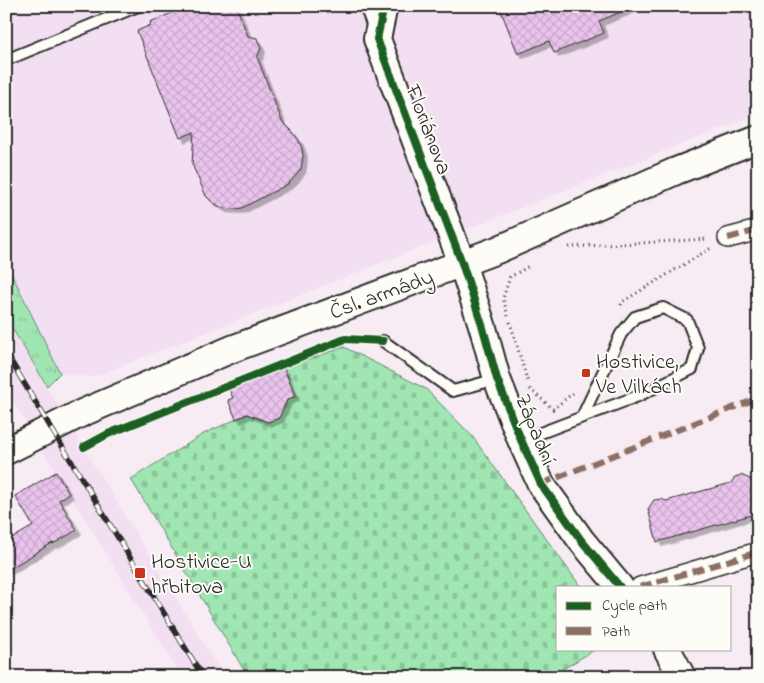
<svg xmlns="http://www.w3.org/2000/svg" width="764" height="683" viewBox="0 0 764 683" font-family="'Indie Flower',sans-serif">
  <style>
    .built { fill: #f3dff2 }
    .grass { fill: url(#grass-tufts); stroke: #66886f }
    .cemetery { fill: url(#cemetery-stones); stroke: #66886f }
    .building { fill: url(#building-cross-hatch); stroke: #2b2b2b; filter: url(#shadow) }
    .lines { fill: none; stroke-linecap: round; stroke-linejoin: round }
    .lane-casing { stroke: #2b2b2b; stroke-width: 14 }
    .street-casing { stroke: #2b2b2b; stroke-width: 22 }
    .secondary-casing { stroke: #2b2b2b; stroke-width: 30 }
    .path { stroke: #2b2b2b; stroke-width: 3; stroke-dasharray: 1 4; stroke-linecap: butt }
    .lane { stroke: #fdfcf7; stroke-width: 10 }
    .street { stroke: #fdfcf7; stroke-width: 19 }
    .secondary { stroke: #fdfcf7; stroke-width: 26 }
    .rail-casing { stroke: #2b2b2b; stroke-width: 5.5 }
    .rail { stroke: #fdfcf7; stroke-width: 4; stroke-dasharray: 11; stroke-linecap: butt }
    .quiet { stroke: #8d6e63; stroke-width: 6; stroke-dasharray: 12 6; stroke-linecap: butt }
    .cycleway-casing { stroke: #fdfcf7; stroke-width: 11 }
    .cycleway { stroke: #1b5e20; stroke-width: 8 }
    .poi-dot { fill: #c8321e; stroke: #fdfcf7; stroke-width: 2 }
    .labels { text-anchor: middle; stroke-width: 4; stroke-linejoin: round; paint-order: stroke }
    .street-label { font-size: 22px; fill: #2b2b2b; stroke: #fdfcf7 }
    .poi-label { font-size: 22px; fill: #2b2b2b; stroke: #fdfcf7; text-anchor: start }
  </style>
  <defs>
    <pattern id="grass-tufts" width="24" height="20" patternUnits="userSpaceOnUse" patternTransform="scale(1.25)"><rect width="24" height="20" fill="#a0e6b3"/><path d="M3 7l-1-3M5 7V3M7 7l1-3M15 17l-1-3M17 17v-4M19 17l1-3" fill="none" stroke="#8ac59a"/></pattern>
    <pattern id="cemetery-stones" width="16" height="16" patternUnits="userSpaceOnUse" patternTransform="scale(1.25)"><rect width="16" height="16" fill="#a0e6b3"/><path d="M2 7V4a2 2 0 0 1 4 0v3zM10 15v-3a2 2 0 0 1 4 0v3z" fill="#8ac59a"/></pattern>
    <pattern id="building-cross-hatch" width="8" height="8" patternUnits="userSpaceOnUse" patternTransform="scale(1.25)"><rect width="8" height="8" fill="#eac3ed"/><path d="M0 0l8 8M0 8l8-8" fill="none" stroke="#c9a8cb"/></pattern>
    <filter id="shadow"><feDropShadow dx="4.5" dy="4.5" stdDeviation="0" flood-color="#0004"/></filter>
  </defs>
  <rect width="100%" height="100%" fill="#f7ebf4"/>
  <filter id="ink" filterUnits="userSpaceOnUse"><feTurbulence type="fractalNoise" baseFrequency=".02" numOctaves="2"/><feDisplacementMap in="SourceGraphic" scale="10" xChannelSelector="R" yChannelSelector="G"/><feConvolveMatrix kernelMatrix="1 2 1 2 8 2 1 2 1" color-interpolation-filters="sRGB"/></filter>
  <g filter="url(#ink)">
    <path class="built" d="M6,6H758V114L93,377L60,373L6,262Z
      M6,318L66,419L224,677H182L35,438L6,389Z"/>
    <path class="grass" d="M6,262L60,373L47,386L6,318Z"/>
    <path class="cemetery" d="M344,347L426,389L472,436L581,587H558V649H596L550,677H248L131,479L205,433L255,411L259,419L268,422L279,418L281,403L295,396L284,368Z"/>
    <path class="building" d="M189,6H236L248,36L257,38L261,49L257,57L282,121L292,131L299,141L302,149L303,156L301,169L293,179L288,184L242,208L236,209L222,208L211,201L206,196L192,164L194,132L180,138L137,31L151,25L150,22Z
      M499,6H633V7L599,21L604,33L554,53L549,41L518,54Z
      M284,368L295,396L287,400L279,418L268,422L247,414L236,419L228,400L233,398L229,389Z
      M56,472L69,494L59,500L77,530L53,544L52,543L6,571V542L33,526L15,496Z
      M741,475L752,480L758,499V513L657,542L648,509L654,500L661,499L666,501L731,483L735,477Z"/>
    <g class="lines">
      <g class="lane-casing">
        <path id="lane" d="M365,6L373,27
          M6,60L138,6
          M383,341L453,391L497,379
          M522,440L638,396L692,369L698,348L687,320L663,308L635,317L621,334L582,417"/>
      </g>
      <g class="street-casing">
        <path id="street" d="M728,238L758,230
          M640,587L758,552"/>
      </g>
      <g class="secondary-casing">
        <path id="secondary" d="M384,6L377,39L462,263L483,328L497,379L521,440L541,484L581,540L620,587
          M6,451L82,413L232,349L497,250L676,171L758,139
          M667,649L682,677"/>
      </g>
      <path class="path" d="M569,247L708,239
        M621,305L622,302L711,248
        M508,316L503,298L510,277L529,266
        M510,322L528,383
        M530,389L553,409L573,393"/>
      <use href="#lane" class="lane"/>
      <use href="#street" class="street"/>
      <use href="#secondary" class="secondary"/>
      <g class="rail-casing">
        <path id="rail" d="M6,353L51,428L203,677"/>
      </g>
      <use href="#rail" class="rail"/>
      <path class="quiet" d="M728,238L758,230
        M541,484L758,398
        M640,587L758,552"/>
      <g class="cycleway-casing">
        <path id="cycleway" d="M384,6L377,39L462,263L483,328L497,379L521,440L541,484L581,540L620,587
          M84,447L108,434L345,339L383,341"/>
      </g>
      <use href="#cycleway" class="cycleway"/>
    </g>
  </g>
  <g class="poi-dot">
    <rect x="581" y="368" width="10" height="10" rx="2.5"/>
    <rect x="134" y="567" width="12" height="12" rx="2.5"/>
  </g>
  <g class="labels">
    <g class="street-label">
      <text transform="translate(430 129) rotate(69)" y="8">Floriánova</text>
      <text transform="translate(381 293) rotate(-20)" y="8">Čsl. armády</text>
      <text transform="translate(537 429) rotate(68)" y="8">Západní</text>
    </g>
    <g class="poi-label">
      <text x="596" y="368">Hostivice,<tspan x="596" dy="25">Ve Vilkách</tspan></text>
      <text x="151" y="568">Hostivice-U<tspan x="151" dy="25">hřbitova</tspan></text>
    </g>
  </g>
  <rect width="764" height="683" fill="none" stroke="#fdfcf7" stroke-width="25"/>
  <rect x="12" y="12" width="739" height="658" fill="none" stroke="#2b2b2b" stroke-width="2" filter="url(#ink)"/>
  <rect x="556" y="586" width="175" height="65" fill="#fdfcf7" stroke="#a9a8a5"/>
  <rect x="566" y="602" width="25" height="8" fill="#1b5e20" stroke="#a9a8a5"/>
  <text x="602" y="610" font-size="15" fill="#2b2b2b">Cycle path</text>
  <rect x="566" y="627" width="25" height="8" fill="#8d6e63" stroke="#a9a8a5"/>
  <text x="602" y="636" font-size="15" fill="#2b2b2b">Path</text>
</svg>
